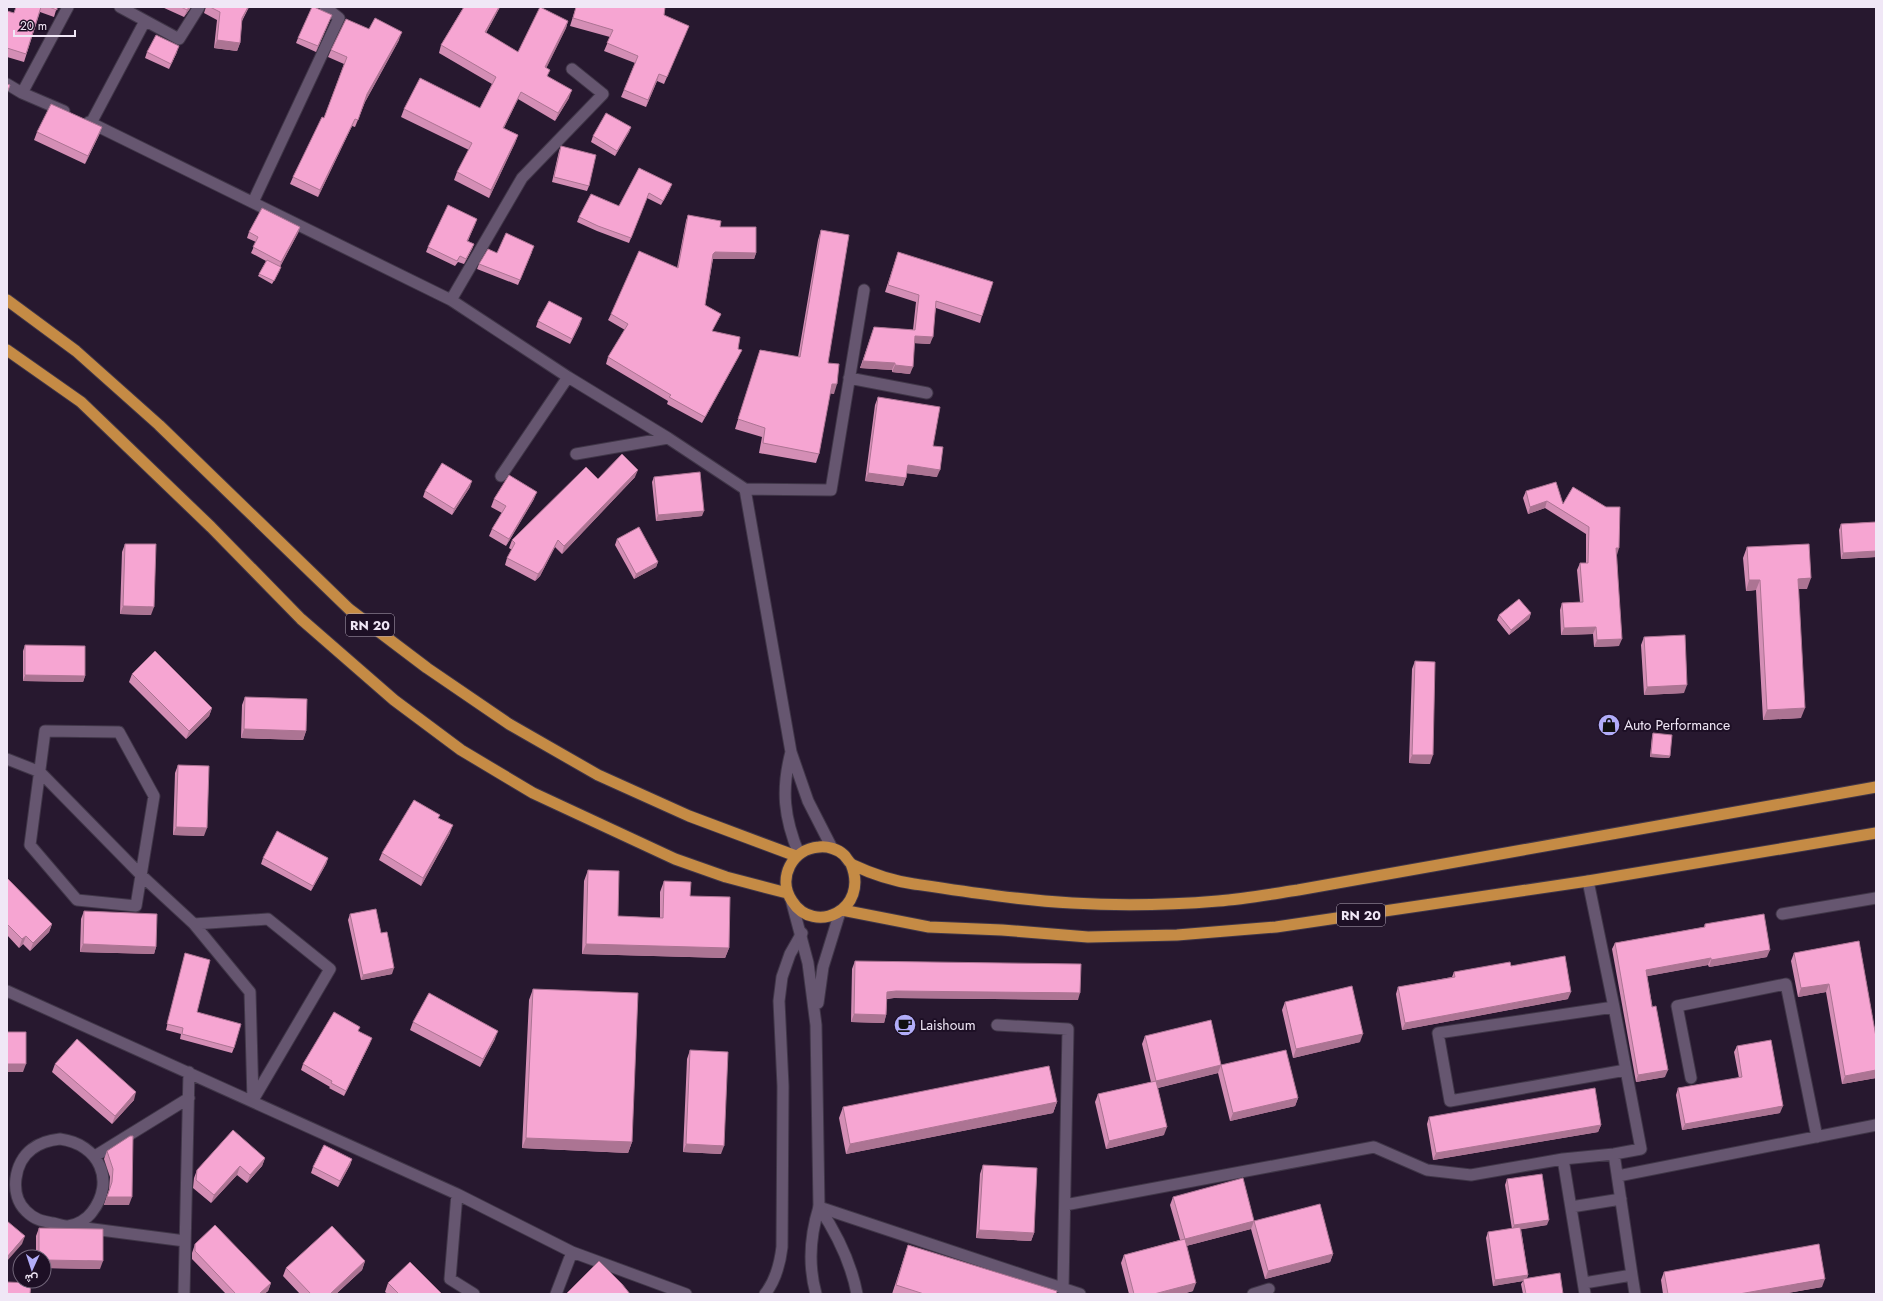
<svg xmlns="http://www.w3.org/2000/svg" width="1883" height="1301" viewBox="0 0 1883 1301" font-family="Jost,Vazirmatn,sans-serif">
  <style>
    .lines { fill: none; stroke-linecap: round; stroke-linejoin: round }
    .minor-casing { stroke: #403648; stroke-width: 13 }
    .tertiary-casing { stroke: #403648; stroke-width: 13 }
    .trunk-casing { stroke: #403648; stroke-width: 13 }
    .minor { stroke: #665670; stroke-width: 11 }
    .tertiary { stroke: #665670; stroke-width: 11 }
    .trunk { stroke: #c58b45; stroke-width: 11 }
    .wall { fill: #d48eb5 }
    .shaded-wall { fill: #ac7493 }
    .building { fill: #f6a5d2; stroke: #ac7493 }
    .labels { text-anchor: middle; stroke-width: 4; stroke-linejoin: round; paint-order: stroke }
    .shield { fill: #1d0f25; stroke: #b1a6b7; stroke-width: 1 }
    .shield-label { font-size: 13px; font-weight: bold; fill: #f0e7f6 }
    .poi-label { font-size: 14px; fill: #f0e7f6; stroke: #1d0f25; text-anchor: start }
  </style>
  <rect width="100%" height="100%" fill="#27182f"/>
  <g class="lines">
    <g class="minor-casing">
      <path id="minor" d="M120,7L179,39L199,7
        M7,84L22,93L64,111
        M22,93L68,7
        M89,122L451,300L568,377L668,438L745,489L791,752L808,801L832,848
        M91,123L145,21
        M253,202L339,18L325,7
        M451,300L522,178L603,94L572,69
        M849,378L927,393
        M576,454L668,438
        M501,476L568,377
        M745,489L831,490L864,290
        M45,731L119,732L154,796L136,906L77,900L30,845Z
        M791,752C781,790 784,818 799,854
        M7,759L40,772L141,875L194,924L250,992L253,1100L330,969L268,919L194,924
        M1782,914L1876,898
        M7,991L457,1194L572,1252L686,1294
        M1614,1007L1438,1033L1450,1101L1626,1070
        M997,1025L1068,1029L1063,1288
        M1691,1078L1677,1006L1786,984L1817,1137
        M60,1139C99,1144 116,1181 92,1212C87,1219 77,1225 68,1226C64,1226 58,1224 53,1223C42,1221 35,1220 26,1211C9,1195 14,1162 32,1149C41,1142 50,1140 60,1139Z
        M95,1156L189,1098
        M1563,1159L1585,1294
        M1618,1176L1876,1125
        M457,1194L450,1279L474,1294
        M1065,1205L1374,1147L1427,1170L1471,1175L1563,1159L1614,1154L1641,1149L1614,1007L1588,881
        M819,1207L1080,1294
        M1571,1207L1621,1199
        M70,1226L185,1241
        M1632,1275L1635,1294
        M1584,1283L1632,1275L1614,1154
        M184,1294L189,1072
        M556,1294L572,1252
        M765,1294C776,1280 780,1264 782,1247L783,1086L779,1001L782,977L790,954L802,933
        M1253,1294L1269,1289"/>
    </g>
    <g class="tertiary-casing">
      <path id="tertiary" d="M792,903L808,963L816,1025L819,1207C810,1236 808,1265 816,1294
        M818,1003L823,967L840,912
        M819,1207C837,1234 851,1262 857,1294"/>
    </g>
    <g class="trunk-casing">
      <path id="trunk" d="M7,300L76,351L159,425L349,609L427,668L509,724L598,775L689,816L796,856
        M7,350L81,402L211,527L301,619L394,700L461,750L533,793L675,859L726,877L787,893
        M851,864C870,910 814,936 792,901C777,878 792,849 819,847C827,846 838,849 844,855C847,858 849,863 853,865C872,874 894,881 914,884C967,892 1019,900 1072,903C1120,906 1170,905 1218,901C1245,899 1272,894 1298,890L1876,787
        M842,910L929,927L1002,930L1088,937L1177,935L1276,927L1588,881L1876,833"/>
    </g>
    <use href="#minor" class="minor"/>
    <use href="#tertiary" class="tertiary"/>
    <use href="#trunk" class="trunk"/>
  </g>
  <path class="wall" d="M16,7H57L54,17L40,12L24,62L7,57V11L14,13Z
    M162,7H191L184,17Z
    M206,7H249L242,21L240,43L237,51L214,48L217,20L204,13Z
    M461,7H500L486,33L518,52L568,21L566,28L546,68L548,77L569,98L555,121L518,99L504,128L518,135L515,143L489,198L454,180L457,172L469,150L401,117L404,109L480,108L492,84L439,53L441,45L463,8Z
    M576,7H665L664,15L686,33L664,84L657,81L646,107L621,97L635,63L604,51L610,37L570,26Z
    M332,15L316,52L296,43L298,38Z
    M369,29L399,40L365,102L355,127L352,126L318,197L290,184L293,177L324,118L344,64L328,57L331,50Z
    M147,52H177L169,69L145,58Z
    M102,127L99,135L85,164L34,140L37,132Z
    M631,127L629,132L615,156L591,142L593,136Z
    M561,146L589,186L587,191L552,182L559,151Z
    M639,168L670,189L661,205L647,198L629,243L597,231L577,222L579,217L619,206Z
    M688,215L720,227L756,253L754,259H713L705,305L721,314L718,320L712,331L738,349L739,356L702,423L667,404L668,401L606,364L608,357L625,330L608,320L611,314L677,268L686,221Z
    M477,219L468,241L474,244L472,249L464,264L458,262L455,266L426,252L428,247Z
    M300,227L298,233L280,267V270L272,284L258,276L266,261L251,253L256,242L247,238L249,232Z
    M821,230L828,363L834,394L830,393L819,454L816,463L759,453L762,437L735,429L760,350L798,357L818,240Z
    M532,252L518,285L477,269L479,264L497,253Z
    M898,252L982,316L980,323L936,308L930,344L914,343L910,374L892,372V370L860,368L874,327L913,330L916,302L885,292Z
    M538,321L580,324L570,344L536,327Z
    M878,397L933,446L937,477L907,473L906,478L903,486L865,481L875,405Z
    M635,477L562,554L555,547L540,576L535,581L505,565L507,558L512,550L509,548L512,540L598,479Z
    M654,477L702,516L656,521L652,482Z
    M470,487L452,515L423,497L425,491Z
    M1573,487L1617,555L1619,646L1594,647L1593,634L1561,635L1560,610L1562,603L1580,602L1577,570L1580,563H1586V534L1545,508L1528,514L1523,498L1526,491L1563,504Z
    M494,499H534L506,546L489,536L492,529L502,513L491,507Z
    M1876,522V557L1841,559L1839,530L1841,524Z
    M617,539L658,562L656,567L634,579L615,545Z
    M125,544L151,615L120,614L122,552Z
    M1747,547L1807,589H1799L1801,718L1763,720L1756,590L1746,591L1743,558Z
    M1531,613L1529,619L1509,635L1497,620L1499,615Z
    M1644,637L1684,693L1644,695L1641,645Z
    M25,645L85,676L83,682L23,681V651Z
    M1415,661L1430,764L1409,763L1412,669Z
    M132,674L212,708L209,716L186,739L129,682Z
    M245,697L306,731L303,740L241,738L242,705Z
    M1653,733L1670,756L1669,758L1650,757L1652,736Z
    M178,765L204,836L173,835L175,773Z
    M439,818L450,833L421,886L379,860L382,853Z
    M263,858H328L326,864L311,891L261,864Z
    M588,870L618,916L660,918V892L664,881L690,896L729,948L725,958L582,954L584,881Z
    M7,878L52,924L49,932L30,951L23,944L19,948L7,935Z
    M84,911L156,947L154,954L80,952L81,919Z
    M350,914L381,933L392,974L361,980L348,920Z
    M1705,924L1767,957L1709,967L1708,965L1647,976L1665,1077L1636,1082L1612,949L1615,943L1704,927Z
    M1859,941L1876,1037V1078L1842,1084L1826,992L1798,997L1791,961L1794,953Z
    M185,953L197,1012L234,1048L232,1053L180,1039L181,1034L166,1030L184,958Z
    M855,961L1078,1000L894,998L887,999L886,1015L884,1023L851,1022L852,969Z
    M1511,966L1568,999L1402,1030L1396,994L1398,987L1452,977L1454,972Z
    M533,989L632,1142L628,1153L522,1148L529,1000Z
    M1285,1002L1360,1042L1293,1058L1282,1010Z
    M413,1022L495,1039L480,1067L410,1030Z
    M358,1031L370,1043L344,1096L329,1088L330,1087L301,1070L303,1064Z
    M1145,1036L1221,1065L1298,1098L1295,1106L1230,1121L1218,1073L1158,1088L1164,1135L1106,1149L1095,1102L1098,1094L1151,1082L1142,1044Z
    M1737,1046L1780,1113L1682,1130L1676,1095L1678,1088L1739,1078L1734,1052Z
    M690,1050L721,1154L683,1152L687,1059Z
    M55,1064L134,1100L112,1124L52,1072Z
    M1057,1102L1053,1113L846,1154L839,1118L843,1107Z
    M1429,1117L1601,1125L1598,1132L1433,1160L1427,1124Z
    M107,1151L129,1205H104L109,1190L110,1177L104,1159Z
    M265,1158L262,1166L247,1183L237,1175L211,1203L193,1188L194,1178L197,1170Z
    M352,1159L350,1165L338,1187L311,1173L313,1167Z
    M983,1165L1034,1233L1031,1241L976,1238L980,1174Z
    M1507,1179L1547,1225L1521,1229L1528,1275L1527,1278L1563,1294H1523L1521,1284L1523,1281L1493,1286L1486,1238L1488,1232L1512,1229L1505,1185Z
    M1173,1197L1254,1221L1333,1254L1330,1262L1265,1279L1251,1229L1186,1246L1193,1291L1182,1294H1129L1121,1263L1124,1255L1180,1240L1170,1205Z
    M39,1228L100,1269L44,1268V1257H36V1236Z
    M195,1244L271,1283L268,1291L264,1294H226L192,1259V1253Z
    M908,1245L1056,1294H892Z
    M365,1261L362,1270L336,1294H300L283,1276L286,1268Z
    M1664,1272L1822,1287L1782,1294H1663L1661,1280Z
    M388,1283L442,1294H388L385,1292Z"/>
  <path class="shaded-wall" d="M189,7H191L184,17L187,10Z
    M248,7H249L239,25L242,18Z
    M499,7H500L482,40L485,32Z
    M332,15L330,20L316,52L318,46Z
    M568,21L566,28L543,75L545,67Z
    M402,32L399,40L365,102L355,127L367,94Z
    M217,40L240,43L237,51L214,48Z
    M179,46L177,52L169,69L171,64Z
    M659,74L657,81L646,107L648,100Z
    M572,90L569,98L555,121L558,113Z
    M521,92L518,99L500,135L503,128Z
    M355,119L352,126L318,197L320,190Z
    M102,127L99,135L85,164L88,156Z
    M631,127L629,132L615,156L617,151Z
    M518,135L515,143L489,198L491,190Z
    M672,184L670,189L661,205L663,201Z
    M477,219L475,225L465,246L467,241Z
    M300,227L298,233L279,268L281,262Z
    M474,244L472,249L464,264L466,259Z
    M715,252L756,253L754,259H713V254Z
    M582,318L580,324L570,344L572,339Z
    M915,336L933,337L930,344L912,343Z
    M742,350L739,356L702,423L705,417Z
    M863,361L895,363L892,370L860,368Z
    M895,365L913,367L910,374L892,372Z
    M832,384H837L834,394L829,393Z
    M908,465L940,470L937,477L905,473Z
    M638,470L635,477L562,554L564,546Z
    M868,473L906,478L903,486L865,481Z
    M472,481L470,487L452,515L454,509Z
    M537,492L534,499L506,546L509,539Z
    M1547,501L1545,508L1528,514L1530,507Z
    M704,511L702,516L656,521L658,515Z
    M558,540L555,547L540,576L535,581L538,574Z
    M1616,548H1619L1617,555H1613Z
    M1876,551V557L1841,559L1843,553Z
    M658,562L656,567L634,579L636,574Z
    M1811,578L1807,589H1794L1798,579Z
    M1749,580H1760L1756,590L1746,591Z
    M123,606L154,607L151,615L120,614Z
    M1531,613L1529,619L1509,635L1511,630Z
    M1596,627L1593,634L1561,635L1564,628Z
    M1622,639L1619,646L1594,647L1597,640Z
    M25,675L85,676L83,682L23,681Z
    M1687,685L1684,693L1644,695L1647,687Z
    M212,708L209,716L186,739L189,731Z
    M1805,708L1801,718L1763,720L1767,710Z
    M244,729L306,731L303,740L241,738Z
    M1651,754L1670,756L1669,758L1650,757Z
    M1412,755H1433L1430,764L1409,763Z
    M453,825L450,833L421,886L423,878Z
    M176,827L207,828L204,836L173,835Z
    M328,858L326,864L311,891L313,886Z
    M52,924L49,932L30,951L33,943Z
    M26,936L23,944L19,948L22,939Z
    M83,944L156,947L154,954L80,952Z
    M586,944L729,948L725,958L582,954Z
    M1770,950L1767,957L1709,967L1711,960Z
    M1711,958L1708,965L1643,977L1646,970Z
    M394,968L392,974L361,980L363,975Z
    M1829,984L1826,992L1798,997L1801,988Z
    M896,991L1080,993L1078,1000L894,998L884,999L887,992Z
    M1571,992L1568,999L1402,1030L1405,1023Z
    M854,1014L886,1015L884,1023L851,1022Z
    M498,1031L495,1039L480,1067L483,1059Z
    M1363,1034L1360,1042L1293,1058L1296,1049Z
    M372,1038L370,1043L344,1096L346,1091Z
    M7,1064H26L23,1072H7Z
    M1221,1065L1218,1073L1153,1089L1156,1081Z
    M1668,1070L1665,1077L1636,1082L1638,1075Z
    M1876,1070V1078L1842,1084L1845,1076Z
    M136,1092L134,1100L112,1124L115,1116Z
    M1298,1098L1295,1106L1230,1121L1233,1113Z
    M1057,1102L1053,1113L846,1154L850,1144Z
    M1783,1106L1780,1113L1682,1130L1685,1124Z
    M1601,1125L1598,1132L1433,1160L1436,1153Z
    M1167,1127L1164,1135L1106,1149L1109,1141Z
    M526,1138L632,1142L628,1153L522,1148Z
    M686,1144L724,1146L721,1154L683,1152Z
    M265,1158L262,1166L247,1183L250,1175Z
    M352,1159L350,1165L338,1187L340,1181Z
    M240,1166L237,1175L211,1203L214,1195Z
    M107,1197H132L129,1205H104Z
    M1549,1220L1547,1225L1512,1231L1514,1225Z
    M1254,1221L1251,1229L1182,1247L1185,1239Z
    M979,1230L1034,1233L1031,1241L976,1238Z
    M25,1236L22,1244L7,1261V1257Z
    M1333,1254L1330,1262L1265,1279L1268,1271Z
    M44,1260L103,1261L100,1269L44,1268Z
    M365,1261L362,1270L336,1294H330Z
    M1528,1275L1526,1281L1523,1279V1281L1493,1286L1495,1280Z
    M1825,1279L1822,1287L1782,1294H1739Z
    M271,1283L268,1291L264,1294H259Z
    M1196,1283L1193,1291L1182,1294H1154Z"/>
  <path class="building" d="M16,7H41L26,54L7,48V11L14,13Z
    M49,7H57V10Z
    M181,7H189L187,10Z
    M210,7H248L242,18L240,43L217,40L220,12Z
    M312,7H314L332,15L318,46L298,38Z
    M464,7H499L485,32L518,52L540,7L568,21L545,67L550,70L547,76L572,90L558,113L521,92L503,128L518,135L491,190L457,172L472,143L404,109L420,78L480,108L496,77L441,45Z
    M576,7H665L664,15L689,26L667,77L659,74L648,100L624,90L638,56L607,43L613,30L573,18Z
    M375,18L402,32L367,94L358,120L355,119L320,190L293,177L322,117L324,118L347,57L331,50L346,19L369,29Z
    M156,35L179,46L171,64L147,52Z
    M7,84L10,85L7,93Z
    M51,104L102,127L88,156L37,132Z
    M606,113L631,127L617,151L593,136Z
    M561,146L596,155L589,186L554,177Z
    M639,168L672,184L663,201L649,193L631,238L598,226L579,217L591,194L619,206Z
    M448,205L477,219L467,241L474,244L466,259L460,256L457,261L428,247Z
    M262,208L300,227L281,262L253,247L258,237L249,232Z
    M688,215L721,221L720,227H756V253L715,252L713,254L705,305L721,314L712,331L740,337L738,349L742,350L705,417L669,397L671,395L608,357L628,324L611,314L639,251L678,268Z
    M821,230L849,235L828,363L839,364L837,384H832L819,454L763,443L765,428L738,419L760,350L800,357Z
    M506,233L534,246L520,280L479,264L488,249L497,253Z
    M898,252L993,282L982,316L936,301L933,337L915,336L913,367L895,365V363L863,361L874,327L915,330L919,295L888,285Z
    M267,260L281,267L274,281L259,274Z
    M549,301L582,318L572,339L538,321Z
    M878,397L940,407L933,446L943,447L940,470L908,465L906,478L868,473Z
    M622,454L638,470L564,546L558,540L543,568L538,574L507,558L515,543L512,540L586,467L598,479Z
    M442,463L472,481L454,509L425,491Z
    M700,472L704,511L658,515L654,477Z
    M509,475L537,492L509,539L492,529L506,506L494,499Z
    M1556,482L1563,504L1573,487L1606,507H1620L1619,548H1616L1622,639L1597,640L1596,627L1564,628L1562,603L1583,602L1580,563H1588L1589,527L1547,501L1530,507L1526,491Z
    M1876,522V551L1843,553L1841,524Z
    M639,527L658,562L636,574L617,539Z
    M125,544H156L154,607L123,606Z
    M1809,544L1811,578L1798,579L1805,708L1767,710L1760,580H1749L1747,547Z
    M1519,599L1531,613L1511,630L1499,615Z
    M1685,635L1687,685L1647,687L1644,637Z
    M25,645L85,646V676L25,675Z
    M155,651L212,708L189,731L132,674Z
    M1415,661L1435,662L1433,755H1412Z
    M245,697L307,699L306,731L244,729Z
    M1653,733L1672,735L1670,756L1651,754Z
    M178,765L209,766L207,828L176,827Z
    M414,800L440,815L438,818L453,825L423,878L382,853Z
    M277,831L328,858L313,886L263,858Z
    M588,870L619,871L618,916L663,918L664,881L691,882L690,896L730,897L729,948L586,944Z
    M7,878L52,924L33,943L26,936L22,939L7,924Z
    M376,909L381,933L387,932L394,968L363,975L350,914Z
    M84,911L157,914L156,947L83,944Z
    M1764,914L1770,950L1711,960V958L1646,970L1652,1007L1656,1006L1668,1070L1638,1075L1615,943L1705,927V924Z
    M1859,941L1876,1037V1070L1845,1076L1829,984L1801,988L1794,953Z
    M185,953L210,960L197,1012L241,1024L234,1048L182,1034L183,1028L167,1024Z
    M1565,956L1571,992L1405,1023L1398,987L1455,977L1454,972L1510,962L1511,966Z
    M855,961L1081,964L1080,993L896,991L887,992L886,1015L854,1014Z
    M1352,986L1363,1034L1296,1049L1285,1002Z
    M533,989L638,993L632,1142L526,1138Z
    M429,993L498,1031L483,1059L413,1022Z
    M334,1012L360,1027L358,1031L372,1038L346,1091L331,1083L332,1081L303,1064Z
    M1211,1020L1221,1065L1156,1081L1145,1036Z
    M7,1032H26V1064H7Z
    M77,1039L136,1092L115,1116L55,1064Z
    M1771,1040L1783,1106L1685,1124L1678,1088L1742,1077L1737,1046Z
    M690,1050L728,1052L724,1146L686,1144Z
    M1286,1050L1298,1098L1233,1113L1221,1065Z
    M1049,1066L1057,1102L850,1144L843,1107Z
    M1156,1081L1167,1127L1109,1141L1098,1094Z
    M1595,1088L1601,1125L1436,1153L1429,1117Z
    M233,1130L265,1158L250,1175L240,1166L214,1195L196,1180L197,1170Z
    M130,1136H133L132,1197H107L112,1182L113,1169L107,1151Z
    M324,1145L352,1159L340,1181L313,1167Z
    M983,1165L1037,1168L1034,1233L979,1230Z
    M1542,1174L1549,1220L1514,1225L1507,1179Z
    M1243,1178L1254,1221L1185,1239L1173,1197Z
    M1320,1204L1333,1254L1268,1271L1254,1221Z
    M7,1221L25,1236L7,1257Z
    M215,1225L271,1283L259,1294H236L195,1251V1244Z
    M332,1226L365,1261L330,1294H311L286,1268Z
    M1520,1227L1528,1275L1495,1280L1488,1232Z
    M39,1228L103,1229V1261L44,1260V1257H39Z
    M1185,1239L1196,1283L1154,1294H1134L1124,1255Z
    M1819,1244L1825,1279L1739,1294H1668L1664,1272Z
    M908,1245L1057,1291L1056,1294H924L896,1285Z
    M599,1261L622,1284L630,1294H566Z
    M410,1262L442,1294H399L388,1283Z
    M1560,1273L1563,1294H1526L1523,1279Z
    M7,1282L31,1283L30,1294H7Z"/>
  <defs>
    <g id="shop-disc" transform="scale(1.15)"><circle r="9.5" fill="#b2adf9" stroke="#1d0f25"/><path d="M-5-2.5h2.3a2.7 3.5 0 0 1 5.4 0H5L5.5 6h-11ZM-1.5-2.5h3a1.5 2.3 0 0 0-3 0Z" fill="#111"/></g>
    <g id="cafe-disc" transform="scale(1.15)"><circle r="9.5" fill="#b2adf9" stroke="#1d0f25"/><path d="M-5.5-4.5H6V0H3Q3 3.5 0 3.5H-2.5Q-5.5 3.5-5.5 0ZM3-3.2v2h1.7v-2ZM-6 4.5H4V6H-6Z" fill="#111"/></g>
  </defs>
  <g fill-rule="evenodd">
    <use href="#shop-disc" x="1609" y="725"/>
    <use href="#cafe-disc" x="905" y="1025"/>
  </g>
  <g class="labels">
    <g class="shield">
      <rect x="346" y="614" width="48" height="22" rx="3"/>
      <rect x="1337" y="904" width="48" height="22" rx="3"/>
    </g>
    <g class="shield-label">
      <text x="370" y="630">RN 20</text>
      <text x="1361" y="920">RN 20</text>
    </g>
    <g class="poi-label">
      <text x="1624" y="730">Auto Performance</text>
      <text x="920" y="1030">Laishoum</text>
    </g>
  </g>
  <rect width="1883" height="1301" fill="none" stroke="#f0e7f6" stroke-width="16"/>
  <g transform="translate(32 1269) rotate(183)"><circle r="19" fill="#1d0f25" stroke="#716579"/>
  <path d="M0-3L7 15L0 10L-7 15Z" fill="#b2adf9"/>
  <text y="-6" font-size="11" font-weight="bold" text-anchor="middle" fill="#f0e7f6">ش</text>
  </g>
  <path d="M14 30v6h61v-6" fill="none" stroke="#f0e7f6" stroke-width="2"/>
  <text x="20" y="30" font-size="12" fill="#f0e7f6" stroke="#1d0f25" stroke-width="3" paint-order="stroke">20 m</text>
</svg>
